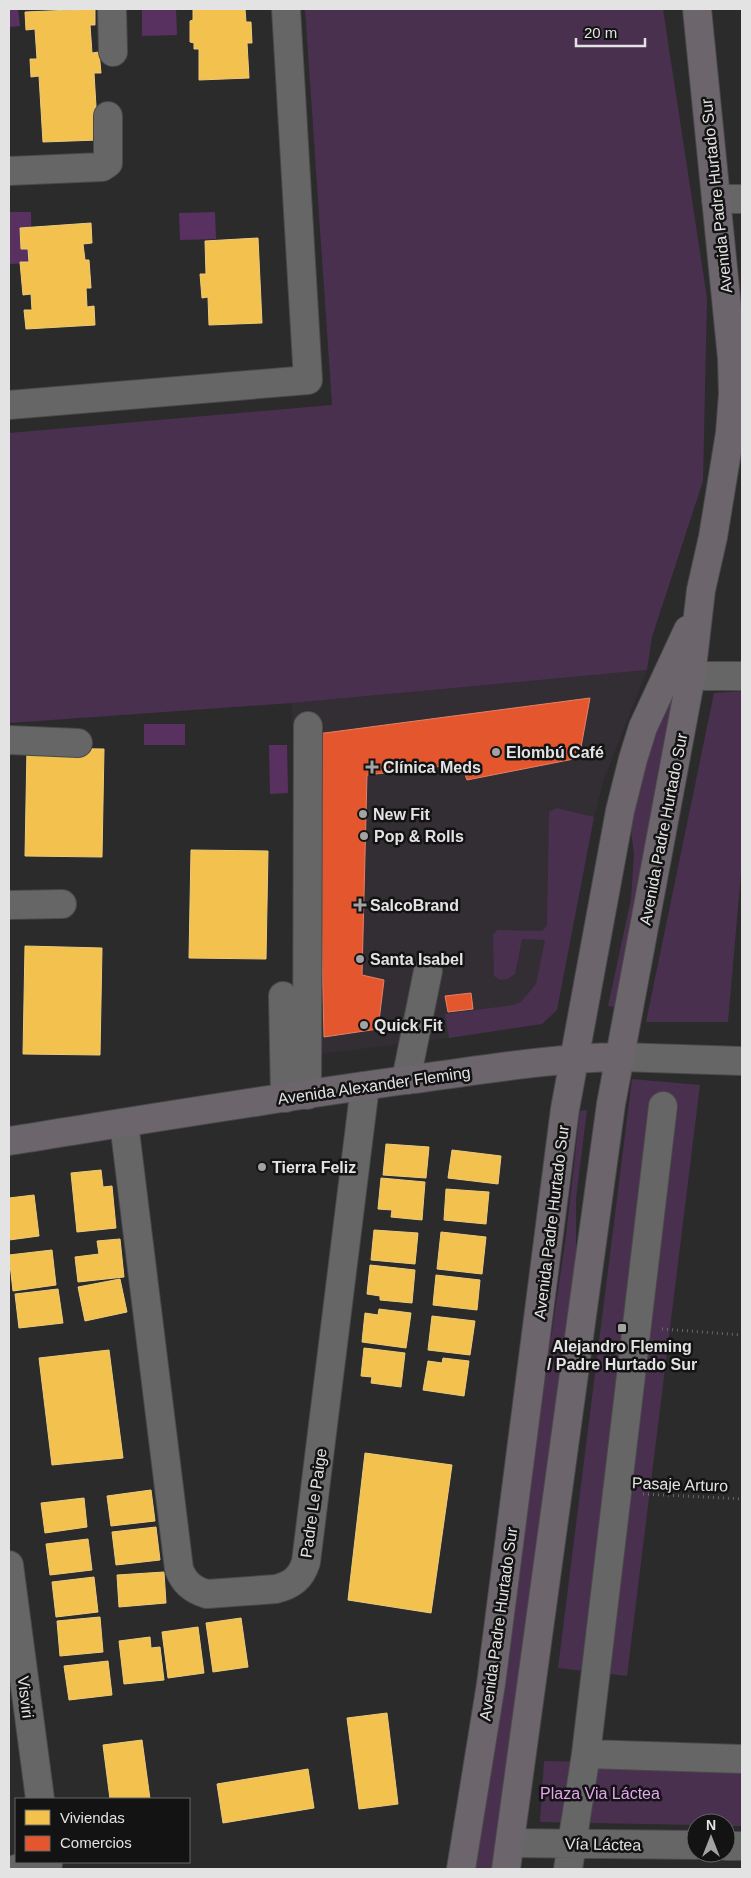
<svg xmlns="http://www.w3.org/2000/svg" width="751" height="1878" viewBox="0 0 751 1878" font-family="Helvetica,sans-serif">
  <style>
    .built { fill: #332e34 }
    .green { fill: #49304e }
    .water { fill: #593161 }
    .homes { fill: #f2c14e; stroke: #eecb7b }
    .shops { fill: #e4572e; stroke: #e48165 }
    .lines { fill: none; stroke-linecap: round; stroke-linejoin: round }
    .minor-casing { stroke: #4a494a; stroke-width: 30 }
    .major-casing { stroke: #4a494a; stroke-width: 30 }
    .path { stroke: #696869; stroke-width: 3; stroke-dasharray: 1 4; stroke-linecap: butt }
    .minor { stroke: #676667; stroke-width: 28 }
    .major { stroke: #6c666c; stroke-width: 28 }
    .poi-dot { fill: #a3a3a3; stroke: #141314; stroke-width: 2 }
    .labels { text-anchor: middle; stroke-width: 5; stroke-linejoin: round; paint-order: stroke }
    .street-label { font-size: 16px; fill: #e4e3e4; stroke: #141314 }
    .poi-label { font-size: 16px; font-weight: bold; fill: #e4e3e4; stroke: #141314; text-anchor: start }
    .park-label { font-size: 16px; fill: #e6a3f2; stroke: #141314 }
  </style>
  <rect width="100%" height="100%" fill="#2b2b2b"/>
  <path class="built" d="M647,670L604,779L594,817L557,1010L542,1024L449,1038L296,1057L292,703Z"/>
  <path class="green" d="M305,9H663L707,298L703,481L652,637L647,670L292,703L9,723V433L332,405Z
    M674,689L675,693L615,1007L608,1006L631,899L634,854L631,830L632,810L650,742Z
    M742,691V862L728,1022H646L714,693Z
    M557,808L594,817L557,1010L542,1024L449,1038L445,1014L513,1005L521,1002L536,984L545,940L522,939L515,974L507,979L500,980L494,976L493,934L498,930L542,931L547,926L549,812Z
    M632,1079L700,1085L627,1676L558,1668Z
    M587,1110L576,1198V1270L502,1818L492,1869H473L566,1236L580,1111Z
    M544,1761L742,1765V1826H726V1823H696V1825L540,1822Z"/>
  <path class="water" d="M9,9H18L20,26L9,27Z
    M142,9H176L177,35L142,36Z
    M9,212H31L32,263L9,264Z
    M215,212L216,239L180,240L179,213Z
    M144,724H185V745H144Z
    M269,745H287L288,793L270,794Z"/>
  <path class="homes" d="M95,9V25H90L92,53L99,52L101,73H94L98,140L43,142L39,76L31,77L30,59H37L35,29L26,30L25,12Z
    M193,9H245L246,22H251L252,43H247L249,78L199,80V49H194V43L190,42V21L193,20Z
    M91,223L92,243L83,244L85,260H89L91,288H86L87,307L94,306L95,325L26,329L24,310H32L31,294L23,295L20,262H29L28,249H21L20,228Z
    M258,238L262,323L209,325L208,297L202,298L200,274H206L205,241Z
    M27,748L104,749L102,857L25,856Z
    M191,850L268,851L266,959L189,958Z
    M25,946L102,948L100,1055L23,1054Z
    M386,1144L429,1147L426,1178L383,1175Z
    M452,1150L501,1156L498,1184L448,1178Z
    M101,1170L103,1187L112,1186L116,1228L77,1232L71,1173Z
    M381,1178L425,1182L422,1220L391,1217L392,1210L378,1209Z
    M446,1189L489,1192L486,1224L444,1220Z
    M34,1195L39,1236L9,1240V1198Z
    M374,1230L418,1233L415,1264L371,1260Z
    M441,1232L486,1237L482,1274L437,1269Z
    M120,1239L124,1277L78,1282L75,1257L99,1254L97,1241Z
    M52,1250L56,1285L13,1291L9,1255Z
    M370,1265L415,1270L412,1303L380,1300V1296L367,1294Z
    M436,1275L480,1280L477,1310L433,1305Z
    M120,1279L127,1312L85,1321L78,1287Z
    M58,1289L63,1323L19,1328L15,1294Z
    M379,1309L411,1313L406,1348L362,1342L365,1313L378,1315Z
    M432,1316L475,1321L470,1355L428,1350Z
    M364,1348L405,1353L401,1387L371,1383L372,1377L361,1376Z
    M109,1350L123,1458L52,1465L39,1358Z
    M443,1358L469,1361L464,1396L423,1390L428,1361L442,1363Z
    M365,1453L452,1465L431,1613L348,1600Z
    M151,1490L155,1521L111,1526L107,1496Z
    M84,1498L87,1527L45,1533L41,1503Z
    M156,1527L160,1560L116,1565L112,1532Z
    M88,1539L92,1570L50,1575L46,1544Z
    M164,1572L166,1603L119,1607L117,1575Z
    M94,1577L98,1612L56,1617L52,1582Z
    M100,1617L103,1652L60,1656L57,1621Z
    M241,1618L248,1667L213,1672L206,1623Z
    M198,1627L204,1673L168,1678L162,1632Z
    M150,1637L151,1648L160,1647L164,1680L124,1684L119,1641Z
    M108,1661L112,1695L69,1700L64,1666Z
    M387,1713L398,1804L359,1809L347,1718Z
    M142,1740L150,1799H110L103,1745Z
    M308,1769L314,1808L223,1823L217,1784Z"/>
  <path class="shops" d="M590,698L579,758L467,780L461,764L367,775L362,975L384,980L378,1029L324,1037L317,734Z
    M471,993L473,1009L448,1012L445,996Z"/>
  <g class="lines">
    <g class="minor-casing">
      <path id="minor" d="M112,9L113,52
        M9,171L102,167L108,163V116
        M716,199H742
        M9,405L308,380L286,9
        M691,676H742
        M9,740L78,743
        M9,905L62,904
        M283,996L285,1098
        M620,1057L742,1061
        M406,1080L428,971
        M307,1095L308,726
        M124,1123L179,1569C184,1583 193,1590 207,1594L276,1589C292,1585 301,1578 306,1562L365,1086
        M9,1565L40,1799
        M586,1754L742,1759
        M511,1843L696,1845
        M726,1846H742
        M16,1869L48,1865
        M568,1869L586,1754L663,1106"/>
    </g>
    <g class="major-casing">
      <path id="major" d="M9,1141C141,1120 273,1098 406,1080C477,1071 548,1058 620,1057
        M461,1869L491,1684L565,1109L620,811L633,759L643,727L688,630
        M506,1869L611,1104L691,676L701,590L713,537L730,433L733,394L732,358L697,9"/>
    </g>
    <path class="path" d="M662,1329L742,1335
      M643,1494L742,1499"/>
    <use href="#minor" class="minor"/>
    <use href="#major" class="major"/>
  </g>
  <g class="poi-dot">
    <circle cx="496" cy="752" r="5"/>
    <path d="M369.5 759.5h5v5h5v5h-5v5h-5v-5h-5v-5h5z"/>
    <circle cx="363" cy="814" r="5"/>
    <circle cx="364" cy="836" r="5"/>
    <path d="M357.5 897.5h5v5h5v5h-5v5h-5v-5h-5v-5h5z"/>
    <circle cx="360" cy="959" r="5"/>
    <circle cx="364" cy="1025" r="5"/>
    <circle cx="262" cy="1167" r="5"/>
    <rect x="617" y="1323" width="10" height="10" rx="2.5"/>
  </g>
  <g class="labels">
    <g class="street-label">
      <text transform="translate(716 196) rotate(-96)" y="6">Avenida Padre Hurtado Sur</text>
      <text transform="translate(663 829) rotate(-79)" y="6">Avenida Padre Hurtado Sur</text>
      <text transform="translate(374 1085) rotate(-8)" y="6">Avenida Alexander Fleming</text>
      <text transform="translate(551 1222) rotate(-83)" y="6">Avenida Padre Hurtado Sur</text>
      <text transform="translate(680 1484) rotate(2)" y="6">Pasaje Arturo</text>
      <text transform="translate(313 1503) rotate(-82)" y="6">Padre Le Paige</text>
      <text transform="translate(498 1624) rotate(-82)" y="6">Avenida Padre Hurtado Sur</text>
      <text transform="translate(26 1697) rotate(83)" y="6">Visviri</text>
      <text transform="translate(603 1844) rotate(1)" y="6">Vía Láctea</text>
    </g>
    <g class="poi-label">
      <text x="506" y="758">Elombú Café</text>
      <text x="383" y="773">Clínica Meds</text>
      <text x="373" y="820">New Fit</text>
      <text x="374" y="842">Pop &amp; Rolls</text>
      <text x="370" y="911">SalcoBrand</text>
      <text x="370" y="965">Santa Isabel</text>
      <text x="374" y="1031">Quick Fit</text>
      <text x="272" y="1173">Tierra Feliz</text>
      <text x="622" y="1352" text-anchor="middle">Alejandro Fleming<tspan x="622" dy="18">/ Padre Hurtado Sur</tspan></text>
    </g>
    <g class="park-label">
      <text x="600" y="1799">Plaza Via Láctea</text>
    </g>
  </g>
  <rect width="751" height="1878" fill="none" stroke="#e4e3e4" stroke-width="20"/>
  <rect x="15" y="1798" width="175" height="65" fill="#141314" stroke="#676667"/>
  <rect x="25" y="1810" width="25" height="15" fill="#f2c14e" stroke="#676667"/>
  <text x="60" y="1823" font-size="15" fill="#e4e3e4">Viviendas</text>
  <rect x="25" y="1836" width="25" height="15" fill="#e4572e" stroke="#676667"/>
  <text x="60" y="1848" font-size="15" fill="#e4e3e4">Comercios</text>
  <g transform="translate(711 1838)"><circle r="24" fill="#141314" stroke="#676667"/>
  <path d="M0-4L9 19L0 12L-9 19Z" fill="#a3a3a3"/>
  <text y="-8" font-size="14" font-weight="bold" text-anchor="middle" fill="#e4e3e4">N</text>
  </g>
  <path d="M576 38v8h69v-8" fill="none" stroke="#e4e3e4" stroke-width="2.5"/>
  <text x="584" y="38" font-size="15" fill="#e4e3e4" stroke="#141314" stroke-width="4" paint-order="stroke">20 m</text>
</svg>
